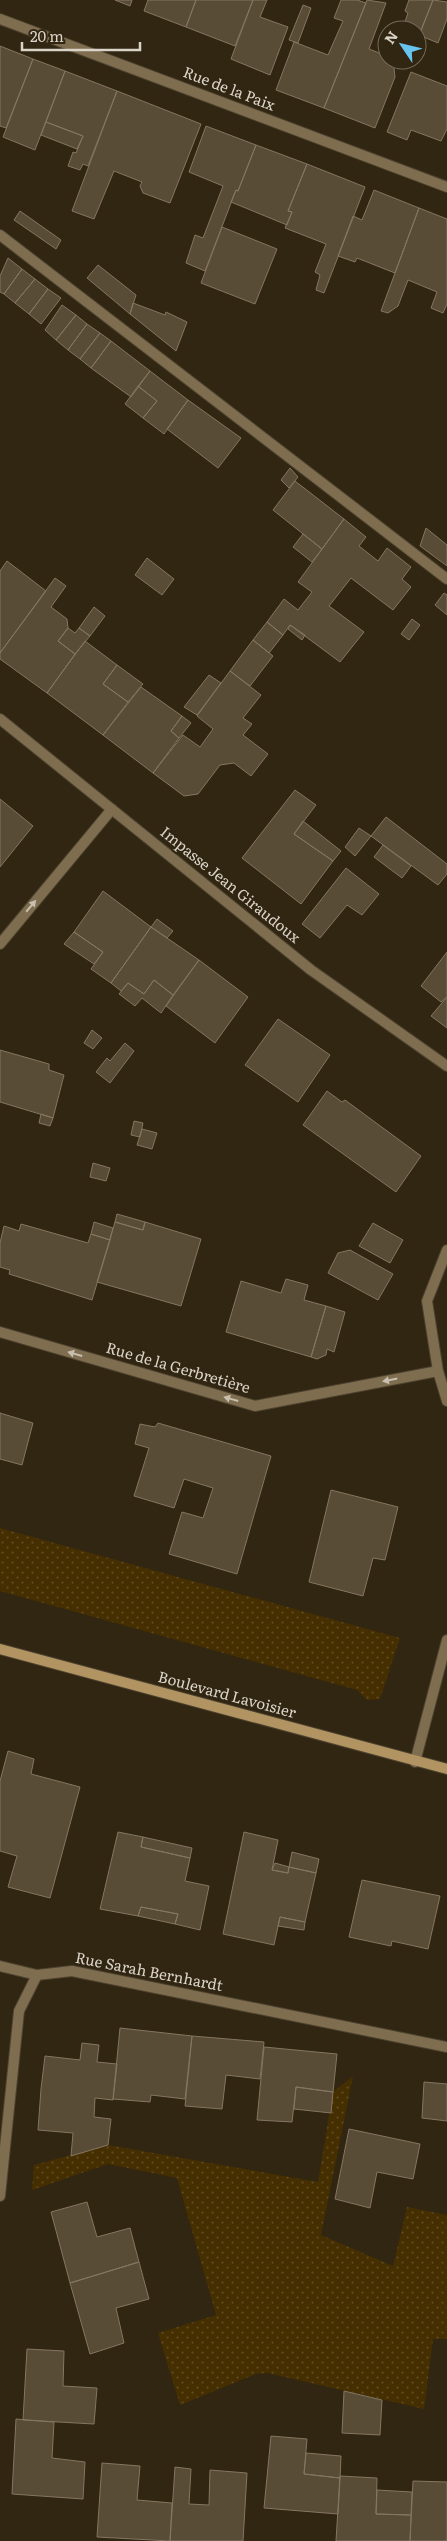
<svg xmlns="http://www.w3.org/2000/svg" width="447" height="2541" viewBox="0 0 447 2541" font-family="Literata,serif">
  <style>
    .grass { fill: url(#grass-dots) }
    .building { fill: #594c37; stroke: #847660 }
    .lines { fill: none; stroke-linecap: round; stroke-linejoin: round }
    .lane-casing { stroke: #4c422f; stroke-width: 12 }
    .street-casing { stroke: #4c422f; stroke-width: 12 }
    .secondary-casing { stroke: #4c422f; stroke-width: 12 }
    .lane { stroke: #7f6d4f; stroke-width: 10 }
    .street { stroke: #7f6d4f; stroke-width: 10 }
    .secondary { stroke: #b19462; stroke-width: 10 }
    .oneway { fill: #c8bfaf }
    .labels { text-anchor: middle; stroke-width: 4; stroke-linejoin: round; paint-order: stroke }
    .street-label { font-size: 15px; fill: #dad3c7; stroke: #312612 }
  </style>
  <defs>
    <pattern id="grass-dots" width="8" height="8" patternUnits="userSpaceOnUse" patternTransform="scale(1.25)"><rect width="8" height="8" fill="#452e00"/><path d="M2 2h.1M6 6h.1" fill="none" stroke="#5f4b24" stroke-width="1.8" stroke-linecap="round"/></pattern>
  </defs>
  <rect width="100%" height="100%" fill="#312612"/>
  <path class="grass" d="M0,1528L400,1638L380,1699L367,1700L357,1690L0,1591Z
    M353,2076L321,2235L393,2266L407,2207L447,2215V2339H433L424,2409L267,2373L256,2374L180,2405L158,2333L216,2315L177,2178L108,2164L32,2190L34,2165L108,2145L318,2182L333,2092Z"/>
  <path class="building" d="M115,0H132L130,6Z
    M148,0H196L186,27L144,11Z
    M196,0H253L235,46L186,27Z
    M253,0H267L260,17L288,27L270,75L231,59Z
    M341,0H357L366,3L324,108L276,90L294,42L328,55L343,21L334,18Z
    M367,0L386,3L369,49L387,56V60H393L395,77L375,128L324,108Z
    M409,0H433L417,41V30H402L408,13L405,11Z
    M433,0L447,2V19L438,43L419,35Z
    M303,5L311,8L298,43L289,40Z
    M0,46L33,59L6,128L0,126Z
    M33,59L65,71L35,150L3,137Z
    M65,71L117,91L88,166L83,164L80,170L68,166L73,152L76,153L83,136L46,122Z
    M411,72L447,86V129L441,141L411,130L407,140L387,132Z
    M117,91L201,124L170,203L143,193L140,186L142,182L114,171L94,219L72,211Z
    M46,122L83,136L77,149L41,135Z
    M206,126L256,145L238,191L236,190L205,271L186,263L195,235L203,238L223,186L189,172Z
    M256,145L307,164L288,211L292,212L287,225L231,202L236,190L238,191Z
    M307,164L365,187L324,293L316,290L320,275L315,272L326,244L285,228L292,212L288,211Z
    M374,190L419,208L395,273L357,258L355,262L338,256L353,216L362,220Z
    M419,208L447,219V304L443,313L431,308L437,292L408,280L398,306L388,313L381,311Z
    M20,211L61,240L56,249L14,220Z
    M222,227L277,249L255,304L201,283Z
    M8,258L22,269L4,294L0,292V276Z
    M98,265L136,295L130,314L87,278Z
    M22,269L35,279L15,303L4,294Z
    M35,279L48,289L29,314L15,303Z
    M48,289L61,298L41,324L29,314Z
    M133,303L165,315L166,312L187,322L176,351L130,314Z
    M62,305L76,315L56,340L45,330Z
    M76,315L87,324L68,350L56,340Z
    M87,324L100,333L80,359L68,350Z
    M100,333L111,341L91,368L80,359Z
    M111,341L150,371L131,397L91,368Z
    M150,371L188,400L164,434L143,418L157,401L138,386Z
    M138,386L157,401L143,418L125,404Z
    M188,400L241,438L218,468L167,429Z
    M290,468L298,477L289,488L281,480Z
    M295,481L344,519L322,549L273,510Z
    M344,519L366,537L359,546L378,561L387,548L411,567L402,579L411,587L393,610L351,578L329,606L364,632L340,662L290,625L283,635L267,622L284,599L298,610L312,592L298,582Z
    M426,528L447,545V566L420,546Z
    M303,534L322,549L312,562L293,547Z
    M147,558L174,579L162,595L135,575Z
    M7,561L46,591L0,653V571Z
    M55,578L66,586L51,607L67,619L68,628L58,641L75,654L47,693L0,659V653Z
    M444,593L447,595V615L435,605Z
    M94,607L105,616L90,636L79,628Z
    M412,619L420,625L409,640L401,634Z
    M267,622L283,635L269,653L253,640Z
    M290,625L305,635L302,640L288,629Z
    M68,628L75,633L79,628L90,636L75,654L58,641Z
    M253,640L273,656L250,686L230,671Z
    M85,641L117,665L103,684L128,702L103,735L47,693Z
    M117,665L143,684L128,702L103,684Z
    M230,671L261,695L243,718L252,724L243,735L268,754L251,776L234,763L220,765L198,794L184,796L153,773L183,735L200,747L213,729L197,716Z
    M209,675L221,683L197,715L184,707Z
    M141,687L182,716L171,731L179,738L153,773L103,735Z
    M182,716L191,723L179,738L171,731Z
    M295,790L316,805L294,834L333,861L301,904L242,858Z
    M0,799L33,826L0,867Z
    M386,817L447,864V874L438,885L371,836Z
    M303,821L341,851L333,861L294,834Z
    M359,828L371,836L355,856L345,847Z
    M383,845L411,866L402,878L374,857Z
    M346,868L379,894L362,915L347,905L320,938L302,924Z
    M103,891L151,927L111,983L91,969L103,952L74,932Z
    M157,919L173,931L167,938L151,927Z
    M151,927L199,960L173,995L154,980L144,994L128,983L121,991L111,983Z
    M74,932L103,952L94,964L64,944Z
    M447,952V997L441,1002L421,986Z
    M199,960L248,997L215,1043L166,1006Z
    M154,980L173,995L161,1013L142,998L135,1006L119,994L128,983L144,994Z
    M447,997V1028L431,1016Z
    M278,1019L330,1055L298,1102L245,1065Z
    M92,1030L102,1038L93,1049L84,1043Z
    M125,1043L134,1051L110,1083L96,1072L107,1058L110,1061Z
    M0,1050L49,1064V1070L64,1075L53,1118L0,1102Z
    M327,1091L342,1102L345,1100L421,1156L396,1192L303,1125Z
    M41,1114L53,1118L50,1126L39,1123Z
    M134,1121L143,1123L140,1137L131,1135Z
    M142,1129L157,1133L152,1149L137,1145Z
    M93,1163L110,1168L106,1181L90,1177Z
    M117,1214L145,1222L143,1230L115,1222Z
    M94,1222L113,1228L110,1240L91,1234Z
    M115,1222L143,1230L145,1222L201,1239L181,1306L97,1282Z
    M373,1223L403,1240L390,1263L359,1246Z
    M21,1224L88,1243L91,1234L110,1240L92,1300L9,1274L10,1270L0,1267V1243L4,1226L19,1231Z
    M350,1250L393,1274L378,1300L328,1273L338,1253Z
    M286,1279L308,1285L304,1300L326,1306L311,1357L226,1332L241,1281L281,1293Z
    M326,1306L345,1312L334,1352L327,1349L326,1355L317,1359L311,1357Z
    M0,1413L33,1423L22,1465L0,1459Z
    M158,1423L271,1456L237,1574L169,1554L182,1512L203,1518L213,1488L184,1479L174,1508L134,1496L149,1448L135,1444L140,1424L155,1427Z
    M331,1490L398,1507L385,1560L373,1558L363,1596L309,1582Z
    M8,1751L34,1759L31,1774L80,1787L50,1898L8,1887L17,1856L0,1851V1781Z
    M118,1832L143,1837L141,1847L190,1858L185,1881L209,1886L200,1930L175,1924L178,1914L141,1907L138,1916L100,1909Z
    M244,1832L278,1840L272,1870L288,1873L289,1867L316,1873L305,1922L280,1917L274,1945L223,1934Z
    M143,1837L192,1848L190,1858L141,1847Z
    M292,1852L319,1859L316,1873L289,1867Z
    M275,1863L289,1867L288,1873L272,1870Z
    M362,1880L440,1896L428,1949L392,1941L391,1946L349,1937Z
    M141,1907L178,1914L175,1924L138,1916Z
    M280,1917L305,1922L304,1930L278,1926Z
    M120,2028L192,2036L185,2099L151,2095L150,2102L113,2099Z
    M192,2036L264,2042L260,2079L226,2075L222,2109L185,2106Z
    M82,2043L99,2045L97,2062L117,2064L113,2100L95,2098L94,2117L111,2119L108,2145L71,2156L73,2133L38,2130L41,2089L45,2056L80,2060Z
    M264,2047L337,2054L333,2092L296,2087L292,2122L257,2120Z
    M424,2082L447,2084V2121L422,2118Z
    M296,2087L333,2092L331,2113L294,2109Z
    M349,2129L420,2144L413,2179L377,2172L370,2208L335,2199Z
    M87,2202L97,2237L130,2228L139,2262L70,2283L51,2212Z
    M139,2262L149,2299L116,2308L124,2343L90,2354L70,2283Z
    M27,2349L64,2351L63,2386L97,2388L94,2424L23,2420Z
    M344,2391L382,2400L380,2435L342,2433Z
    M16,2419L54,2422L52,2458L85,2462L83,2499L12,2494Z
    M271,2436L307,2439L304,2474L340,2478L338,2514L264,2508Z
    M306,2453L341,2456L340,2478L304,2474Z
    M102,2463L140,2466L137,2500L172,2503L170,2541L97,2537Z
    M175,2467L191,2469L189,2504L209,2505L210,2470L247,2473L243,2541H170Z
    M340,2476L377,2478L376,2514L411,2515L410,2541H336Z
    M413,2481L447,2482V2541H410Z
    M377,2490L412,2492L411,2515L376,2514Z"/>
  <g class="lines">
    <g class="lane-casing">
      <path id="lane" d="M0,235L447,579
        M0,1966L37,1975"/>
    </g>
    <g class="street-casing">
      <path id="street" d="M0,19L447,187
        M0,719L311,970L447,1066
        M0,944L112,809
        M447,1250L427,1301L438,1371L447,1401
        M0,1332L255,1406L438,1371
        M415,1762L447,1640
        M0,2196L19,2011L37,1975L72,1971L447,2047"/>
    </g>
    <g class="secondary-casing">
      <path id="secondary" d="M0,1649L447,1769"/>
    </g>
    <use href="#lane" class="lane"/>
    <use href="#street" class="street"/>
    <use href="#secondary" class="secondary"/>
  </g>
  <defs><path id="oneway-solid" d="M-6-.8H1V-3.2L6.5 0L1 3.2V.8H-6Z" transform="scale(1.25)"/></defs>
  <g class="oneway">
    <use href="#oneway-solid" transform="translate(31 906) rotate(-50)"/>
    <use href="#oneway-solid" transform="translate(75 1354) rotate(-164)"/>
    <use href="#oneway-solid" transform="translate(390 1380) rotate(169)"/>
    <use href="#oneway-solid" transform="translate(231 1399) rotate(-164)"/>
  </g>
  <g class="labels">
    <g class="street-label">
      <text transform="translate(229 89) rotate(21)" y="5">Rue de la Paix</text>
      <text transform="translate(230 885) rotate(39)" y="5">Impasse Jean Giraudoux</text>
      <text transform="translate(178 1368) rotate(16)" y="5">Rue de la Gerbretière</text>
      <text transform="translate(227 1695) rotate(15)" y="5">Boulevard Lavoisier</text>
      <text transform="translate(149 1972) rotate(11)" y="5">Rue Sarah Bernhardt</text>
    </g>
  </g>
  <g transform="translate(402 45) rotate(305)"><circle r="24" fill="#312612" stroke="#756b5a"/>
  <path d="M0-4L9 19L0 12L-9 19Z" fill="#66c4ef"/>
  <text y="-8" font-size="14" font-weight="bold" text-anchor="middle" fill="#dad3c7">N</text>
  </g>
  <path d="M22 42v8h118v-8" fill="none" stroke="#dad3c7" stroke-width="2.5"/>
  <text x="30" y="42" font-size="15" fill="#dad3c7" stroke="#312612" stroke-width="4" paint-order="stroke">20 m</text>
</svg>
